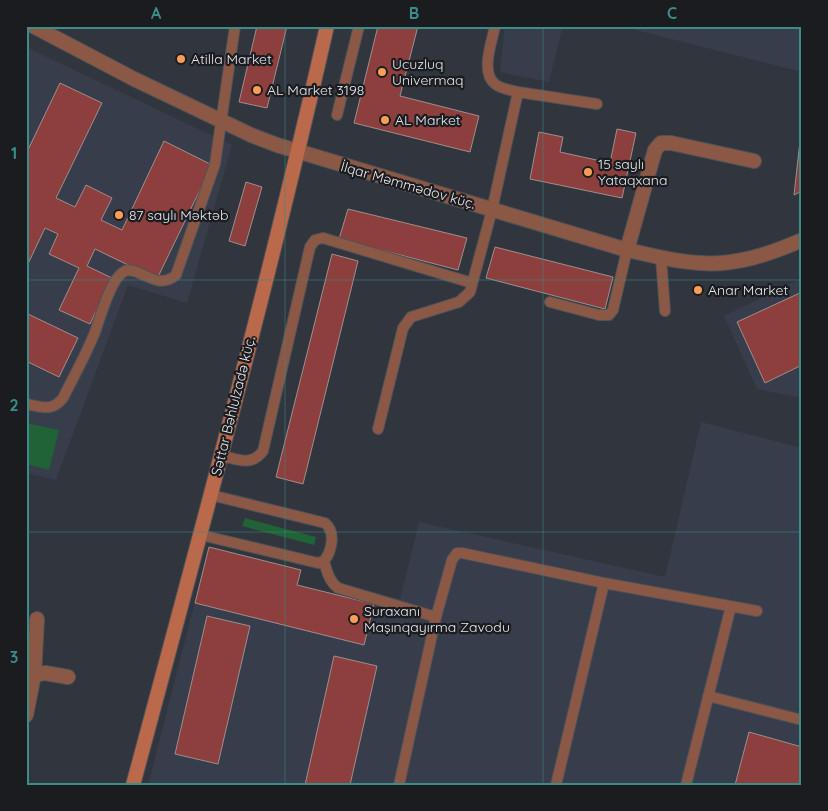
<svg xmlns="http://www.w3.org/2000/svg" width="828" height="811" viewBox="0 0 828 811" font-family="Quicksand,sans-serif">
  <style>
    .built { fill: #383d4b }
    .green { fill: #1f6336 }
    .building { fill: #8d3f3d; stroke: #9d8f8e }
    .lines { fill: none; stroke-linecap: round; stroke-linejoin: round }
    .service-casing { stroke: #4e5259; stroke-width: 12 }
    .minor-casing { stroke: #4e5259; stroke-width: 16 }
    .tertiary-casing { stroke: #4e5259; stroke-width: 16 }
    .secondary-casing { stroke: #4e5259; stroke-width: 16 }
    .service { stroke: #8b5845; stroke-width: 10 }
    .minor { stroke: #8b5845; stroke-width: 14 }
    .tertiary { stroke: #8b5845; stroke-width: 14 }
    .secondary { stroke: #ba694a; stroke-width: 14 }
    .grid { fill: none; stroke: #3a8d88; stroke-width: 1; stroke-opacity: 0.55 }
    .poi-dot { fill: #fc9d53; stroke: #1b1c20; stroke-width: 2 }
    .labels { text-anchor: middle; stroke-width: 4.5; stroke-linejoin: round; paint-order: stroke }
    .poi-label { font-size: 14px; fill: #e6e8ee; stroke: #1b1c20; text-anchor: start }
    .street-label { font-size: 14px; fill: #e6e8ee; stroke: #1b1c20 }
    .neatline { fill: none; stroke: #3a8d88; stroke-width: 2 }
    .grid-label { font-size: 16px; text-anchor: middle; font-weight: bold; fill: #3a8d88 }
  </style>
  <rect width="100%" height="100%" fill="#31353d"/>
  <path class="built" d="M505,26H563L549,82L500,72Z
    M620,26H802V72Z
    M26,47L232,145L187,303L128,285L56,480L26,473Z
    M802,278V398L757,389L724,316Z
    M701,422L802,448V785H148L209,547L301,570L297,585L374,604L377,594L400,599L419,522L665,577Z"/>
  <path class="green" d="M26,423L59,430L49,470L26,464Z
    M245,518L316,537L314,545L242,526Z"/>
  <path class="building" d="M257,26H287L267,108L239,102Z
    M378,26H418L400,96L479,116L470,152L354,123Z
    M60,83L102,103L56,198L75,207L86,185L112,198L101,220L122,230L164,141L212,165L157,279L95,249L87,266L112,278L90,324L59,310L79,268L49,254L58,234L45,228L26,268V154Z
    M802,123V191L794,195Z
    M617,129L636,133L622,198L530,179L539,132L563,137L560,152L610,163Z
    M246,182L262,187L245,246L229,241Z
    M348,209L467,238L458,270L339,239Z
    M495,247L613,277L605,309L486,278Z
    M332,254L358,261L303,484L276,477Z
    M802,292V365L765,383L737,322Z
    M26,313L78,338L59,377L26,361Z
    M209,547L301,570L297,585L374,604L364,645L195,603Z
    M207,616L250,626L218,764L175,754Z
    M334,656L377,666L350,785H305Z
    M749,732L802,747V785H735Z"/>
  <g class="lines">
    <g class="service-casing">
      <path id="service" d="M518,92L597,104
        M337,115L359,26
        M661,257L665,311
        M550,302L599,315H609L613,310L627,250
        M26,404C42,407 52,412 63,398C74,376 86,355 95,332C100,318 109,286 119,276C121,274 123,272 125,271C141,266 156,292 176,275L215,164L235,26
        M378,429L403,328L411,317L459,302L470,292L492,210L518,92C511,90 501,89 495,84C480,72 492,42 495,26
        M221,456C238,459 251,467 263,451L310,247L315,240L323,238L472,283
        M201,535L318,563L324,561C332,551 336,532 325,523L211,495
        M324,561C327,572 329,581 338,588L436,617
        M708,696L802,720
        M399,785L436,617L452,560L457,553H462L604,583L757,611
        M556,785L604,583
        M686,785L731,606"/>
    </g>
    <g class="minor-casing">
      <path id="minor" d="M627,250L655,150L661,143H671L754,161
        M34,675L45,673L68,677
        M26,715L34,675L37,619"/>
    </g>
    <g class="tertiary-casing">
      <path id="tertiary" d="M33,26L134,79L251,135L277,145L627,250C651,255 676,262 700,263C735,266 770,254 802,240"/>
    </g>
    <g class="secondary-casing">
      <path id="secondary" d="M133,785C201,533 269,281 327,26"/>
    </g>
    <use href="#service" class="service"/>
    <use href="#minor" class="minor"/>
    <use href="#tertiary" class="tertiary"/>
    <use href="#secondary" class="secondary"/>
  </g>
  <path class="grid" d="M285,26V785M543,26V785M26,280H802M26,532H802"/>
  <g class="poi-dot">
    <circle cx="181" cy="59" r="5"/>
    <circle cx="382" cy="72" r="5"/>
    <circle cx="257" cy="90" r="5"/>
    <circle cx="385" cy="120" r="5"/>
    <circle cx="588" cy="172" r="5"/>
    <circle cx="119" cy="215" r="5"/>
    <circle cx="698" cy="290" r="5"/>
    <circle cx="354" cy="619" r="5"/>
  </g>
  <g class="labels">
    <g class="poi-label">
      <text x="191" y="64">Atilla Market</text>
      <text x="392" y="69">Ucuzluq<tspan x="392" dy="16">Univermaq</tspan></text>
      <text x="267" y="95">AL Market 3198</text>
      <text x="395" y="125">AL Market</text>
      <text x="598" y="169">15 saylı<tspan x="598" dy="16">Yataqxana</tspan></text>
      <text x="129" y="220">87 saylı Məktəb</text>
      <text x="708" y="295">Anar Market</text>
      <text x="364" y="616">Suraxanı<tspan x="364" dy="16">Maşınqayırma Zavodu</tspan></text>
    </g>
    <g class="street-label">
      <text transform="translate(408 185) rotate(16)" y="5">İlqar Məmmədov küç.</text>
      <text transform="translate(233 406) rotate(-76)" y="5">Səttar Bəhlulzadə küç.</text>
    </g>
  </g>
  <rect width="828" height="811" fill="none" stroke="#1b1c20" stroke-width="55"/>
  <rect x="28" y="28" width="772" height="756" class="neatline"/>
  <g class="grid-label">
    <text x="156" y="19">A</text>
    <text x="414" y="19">B</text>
    <text x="672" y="19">C</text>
    <text x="14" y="159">1</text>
    <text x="14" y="411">2</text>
    <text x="14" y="663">3</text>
  </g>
</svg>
